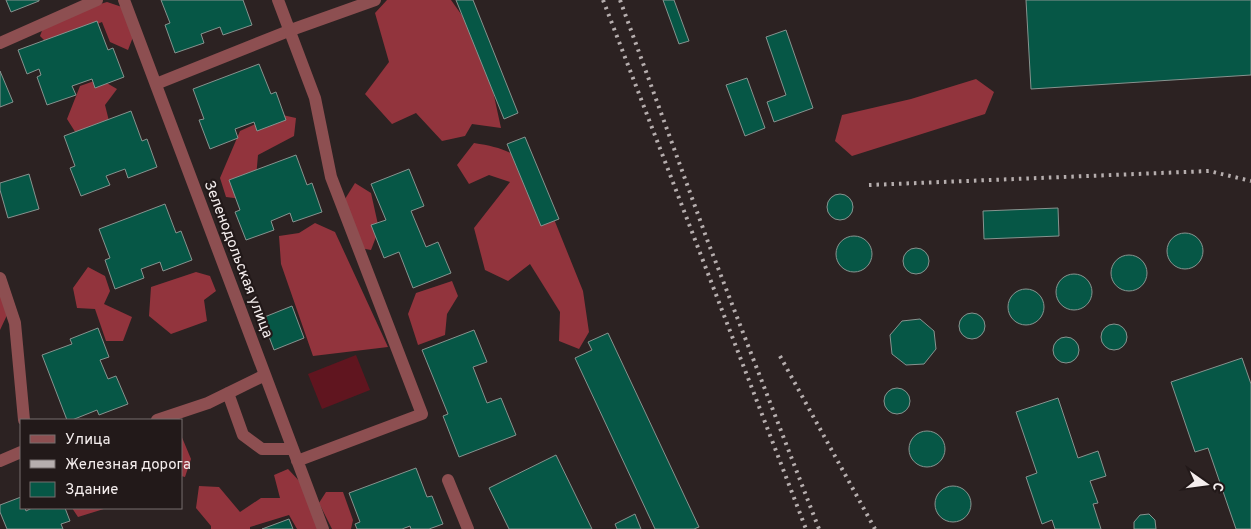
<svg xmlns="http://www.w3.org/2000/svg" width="1251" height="529" viewBox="0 0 1251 529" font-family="Overpass,sans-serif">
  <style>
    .green { fill: #60151f }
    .forest { fill: #92343d }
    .building { fill: #065746; stroke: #87938f }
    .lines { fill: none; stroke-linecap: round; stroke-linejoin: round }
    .minor { stroke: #8d4f51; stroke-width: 12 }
    .rail { stroke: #b6aeae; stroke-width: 4; stroke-dasharray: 2.5 5; stroke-linecap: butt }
    .labels { text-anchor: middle; stroke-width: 4.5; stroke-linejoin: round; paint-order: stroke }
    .street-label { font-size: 15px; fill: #f5eeee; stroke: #221919 }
  </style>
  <rect width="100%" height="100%" fill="#2c2222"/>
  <path class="green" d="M356,355L370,390L322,409L308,374Z"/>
  <path class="forest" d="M387,0H451L483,45L501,128L472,124L465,136L442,141L416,113L392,124L365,94L389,62L375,13Z
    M107,2L122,7L133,37L128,50L110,42L102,22L48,44L40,36L46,20Z
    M100,79L117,89L105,105L110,125L79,138L67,119L80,86Z
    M976,79L994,92L985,114L852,156L835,141L842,115L911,99Z
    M278,114L296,118L294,136L258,155L256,178L242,199L226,197L220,178L240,131Z
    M474,143C500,147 511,151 533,167L583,291L589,332L579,349L559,341L560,312L530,264L508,281L485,270L474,228L510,182L489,175L469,184L457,165Z
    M355,183L371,193L379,229L371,250L360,248L345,199Z
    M315,223L335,232L388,347L313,356L281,264L279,236L299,233Z
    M88,267L105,276L110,291L104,304L132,317L123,341H106L95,309L77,308L73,288Z
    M196,272L210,276L216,291L204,300L207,321L171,334L149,316L151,287Z
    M452,281L458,296L447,314L445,335L418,345L408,314L416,293Z
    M0,292L8,313L0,330Z
    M181,435L191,459L185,477L181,476Z
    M288,469L303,485L319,529H297L289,515L250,527V529H211V526L196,508L199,486L219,487L240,512L261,498H280L274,475Z
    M326,492H343L353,520L351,529H332L319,503Z
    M72,508H107L78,517Z"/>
  <path class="building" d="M6,0H39V1L11,12Z
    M161,0H243L252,25L223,35L220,27L201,34L204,43L175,53L165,25L170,23Z
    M456,0H473L518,113L504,119Z
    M663,0H674L689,41L679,44Z
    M1026,0H1251V75L1031,89Z
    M97,21L108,50L113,48L124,77L95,88L92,79L72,86L76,95L47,105L37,77L41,75L39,69L27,74L18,50Z
    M786,30L813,108L774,122L767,102L786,95L766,37Z
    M259,64L271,94L276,92L286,120L257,131L254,122L235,129L238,138L210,149L199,120L204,119L193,89Z
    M0,71L13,102L0,107Z
    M747,78L765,128L745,136L726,85Z
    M131,111L142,141L147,139L157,167L128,178L125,169L106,176L110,185L81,196L70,168L75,166L64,136Z
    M525,137L559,219L541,226L507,144Z
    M296,155L307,185L312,183L322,212L293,222L290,213L271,221L274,230L246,240L235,212L240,210L229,180Z
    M409,169L424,206L411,211L426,247L438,242L451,273L413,288L399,252L384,258L371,225L386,220L371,184Z
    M29,174L39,209L8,218L0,190V183Z
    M827 207a13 13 0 1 1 26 0a13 13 0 1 1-26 0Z
    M165,204L176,233L181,231L192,260L163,271L160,262L141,269L144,278L115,289L105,260L110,258L99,229Z
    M1058,208L1059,236L984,239L983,211Z
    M1167 251a18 18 0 1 1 36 0a18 18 0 1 1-36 0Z
    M836 254a18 18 0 1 1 36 0a18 18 0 1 1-36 0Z
    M903 261a13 13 0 1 1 26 0a13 13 0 1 1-26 0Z
    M1111 273a18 18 0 1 1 36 0a18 18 0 1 1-36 0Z
    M1056 292a18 18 0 1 1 36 0a18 18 0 1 1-36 0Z
    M1008 307a18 18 0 1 1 36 0a18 18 0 1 1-36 0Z
    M292,306L304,338L274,350L262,318Z
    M959 326a13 13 0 1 1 26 0a13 13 0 1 1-26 0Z
    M920,319L934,331L936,349L924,364L906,365L892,354L890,335L902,321Z
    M1101 337a13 13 0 1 1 26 0a13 13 0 1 1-26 0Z
    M98,328L109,357L100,360L108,379L116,376L128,404L99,415L97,410L72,420H67L42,355L72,344L70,339Z
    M474,330L487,362L473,367L487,403L501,398L516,435L459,457L443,416L448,414L422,350Z
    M608,333L699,527L694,529H655L575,358L592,350L588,342Z
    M1053 350a13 13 0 1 1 26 0a13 13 0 1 1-26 0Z
    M1242,358L1251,384V529H1236L1208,448L1195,452L1171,382Z
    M884 401a13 13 0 1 1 26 0a13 13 0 1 1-26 0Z
    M1058,398L1078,458L1098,451L1106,476L1090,481L1098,503L1093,504L1101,529H1055L1052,520L1042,524L1026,477L1037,473L1016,412Z
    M909 449a18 18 0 1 1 36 0a18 18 0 1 1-36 0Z
    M556,455L592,529H509L489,488Z
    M416,468L427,497L432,496L443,524L429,529H411L410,526L402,529H357L355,524L360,522L349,493Z
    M935 504a18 18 0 1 1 36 0a18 18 0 1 1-36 0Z
    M21,497V508H25L26,511L32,508H65L70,521L61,524L63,529H7L0,512V505Z
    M635,514L641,529H617L615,524Z
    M1149,514L1155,520L1156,529H1134V522L1140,515Z
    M289,519L293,529H262Z"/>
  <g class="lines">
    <path class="minor" d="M124,0L323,529
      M278,0L315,98L331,177L422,414L297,461
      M0,43L97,0
      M156,84L291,30L375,0
      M0,278L15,323L24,420
      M228,393L243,435L262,449H293
      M157,420L208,403L265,375
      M0,461L21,452
      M448,480L468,529"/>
    <path class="rail" d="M603,0L806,529
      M620,0L708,242L819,529
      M869,185L1209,171L1251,181
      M780,356L875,529"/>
  </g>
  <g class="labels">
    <g class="street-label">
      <text transform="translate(239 259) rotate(69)" y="5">Зеленодольская улица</text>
    </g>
  </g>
  <rect x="20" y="419" width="162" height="90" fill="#221919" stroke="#766e6e"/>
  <rect x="30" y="435" width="25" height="8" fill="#8d4f51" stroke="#766e6e"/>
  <text x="65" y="444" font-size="15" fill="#f5eeee">Улица</text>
  <rect x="30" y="460" width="25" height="8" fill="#b6aeae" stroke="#766e6e"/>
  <text x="65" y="469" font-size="15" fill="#f5eeee">Железная дорога</text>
  <rect x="30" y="482" width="25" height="15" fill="#065746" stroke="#766e6e"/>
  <text x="65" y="494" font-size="15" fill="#f5eeee">Здание</text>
  <g transform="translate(1206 484) rotate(104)" stroke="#221919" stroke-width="4" paint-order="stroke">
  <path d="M0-4L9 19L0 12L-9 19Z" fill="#f5eeee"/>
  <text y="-8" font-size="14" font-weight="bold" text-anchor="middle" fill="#f5eeee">С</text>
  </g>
</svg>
